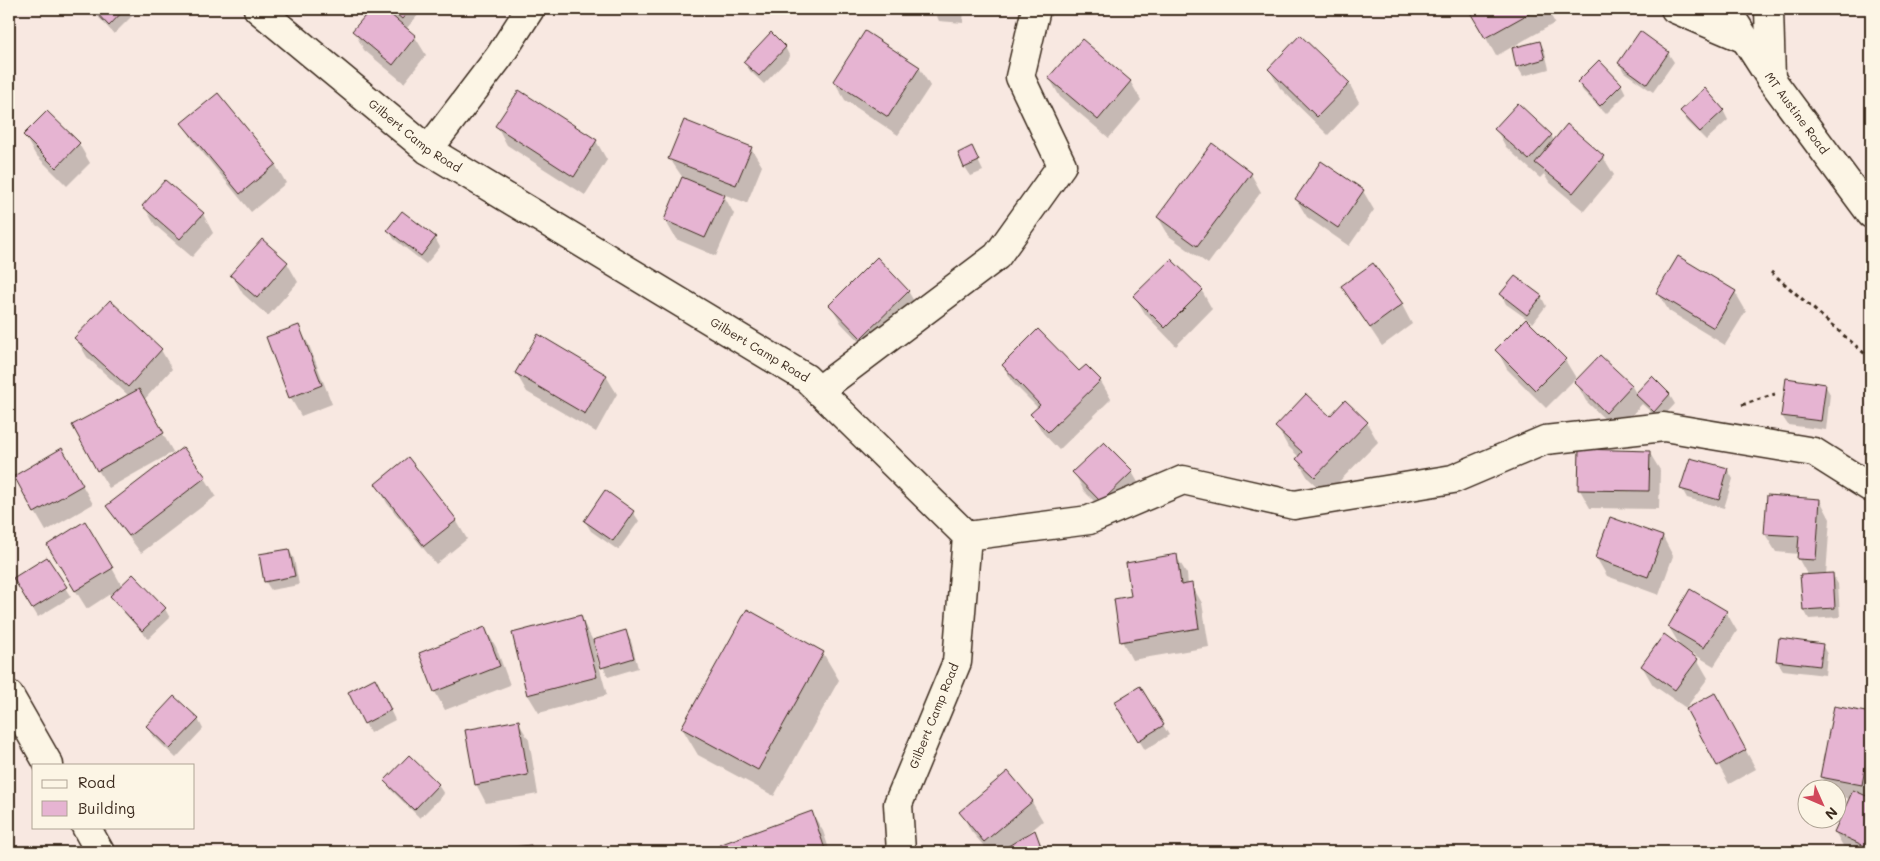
<svg xmlns="http://www.w3.org/2000/svg" width="1880" height="861" viewBox="0 0 1880 861" font-family="Mali,sans-serif">
  <style>
    .shadow { fill: #0003 }
    .building { fill: #e6b4d2; stroke: #3b2a1e }
    .lines { fill: none; stroke-linecap: round; stroke-linejoin: round }
    .minor-casing { stroke: #3b2a1e; stroke-width: 31 }
    .tertiary-casing { stroke: #3b2a1e; stroke-width: 31 }
    .path { stroke: #3b2a1e; stroke-width: 3; stroke-dasharray: 4 4; stroke-linecap: butt }
    .minor { stroke: #fcf5e5; stroke-width: 28 }
    .tertiary { stroke: #fcf5e5; stroke-width: 28 }
    .labels { text-anchor: middle; stroke-width: 4; stroke-linejoin: round; paint-order: stroke }
    .street-label { font-size: 12px; fill: #3b2a1e; stroke: #fcf5e5 }
  </style>
  <rect width="100%" height="100%" fill="#f8e8e1"/>
  <filter id="ink" filterUnits="userSpaceOnUse"><feTurbulence type="fractalNoise" baseFrequency=".02" numOctaves="2"/><feDisplacementMap in="SourceGraphic" scale="10" xChannelSelector="R" yChannelSelector="G"/><feConvolveMatrix kernelMatrix="1 2 1 2 8 2 1 2 1" color-interpolation-filters="sRGB"/></filter>
  <g filter="url(#ink)">
    <path class="shadow" d="M91,9H136L137,11L114,34Z
      M373,9H382L388,14L386,9H416L419,14L406,29L415,37L426,55L404,83L364,50L354,31Z
      M934,9H964L963,23L939,21Z
      M1246,9H1258L1253,14Z
      M1470,9H1547L1555,23L1496,56Z
      M1540,42L1545,52L1549,69L1523,76L1517,66Z
      M785,47L790,57L764,84L750,71L745,62Z
      M1668,53L1674,62L1653,92L1624,72L1619,63Z
      M919,67L930,86L898,135L845,100L834,81Z
      M1269,69L1349,83L1359,102L1328,135L1280,88Z
      M1050,79L1130,81L1141,100L1109,138L1060,97Z
      M1578,82L1621,84L1626,94L1606,114L1583,91Z
      M519,92L596,141L607,160L585,195L507,145L497,126Z
      M1723,110L1728,120L1706,140L1687,121L1682,111Z
      M47,112L79,144L90,163L67,186L35,154L24,135Z
      M183,123L275,164L286,183L251,212L194,142Z
      M1496,129L1551,135L1554,141L1603,157L1614,175L1584,211L1548,181L1544,174L1540,178L1506,147Z
      M751,148L762,166L747,203L723,194L734,214L716,256L676,239L665,220L683,178L670,159Z
      M972,148L983,171L971,176L965,167Z
      M1321,163L1363,191L1374,210L1349,246L1307,217L1296,199Z
      M1251,174L1261,192L1208,264L1169,236L1158,217Z
      M144,206L203,214L213,233L192,257L155,225Z
      M389,230L435,238L440,247L426,264L394,239Z
      M262,241L287,263L298,282L268,316L243,294L232,275Z
      M1679,258L1735,292L1746,311L1725,345L1669,311L1658,293Z
      M1342,286L1402,305L1412,324L1382,346Z
      M908,291L919,310L873,356L841,323L831,305Z
      M1202,291L1212,309L1176,346L1146,315L1135,297Z
      M1501,294L1541,296L1546,306L1533,323L1506,304Z
      M110,302L161,350L172,369L144,400L173,452L109,488L98,470L129,396L87,357L76,338Z
      M298,327L309,345L332,404L301,416L290,397Z
      M1497,350L1565,360L1576,378L1546,408L1507,369Z
      M1003,365L1079,373L1100,380L1111,399L1059,450L1043,433L1032,415L1038,408L1014,384Z
      M516,373L606,376L617,394L596,432L527,392Z
      M1576,382L1631,385L1637,395L1669,394L1675,404L1660,420L1642,404L1617,431L1586,401Z
      M1825,385L1830,394L1826,430L1788,425L1782,416Z
      M1330,418L1367,423L1378,442L1326,495L1308,478L1297,459L1299,457L1287,445L1277,427Z
      M183,449L205,478L216,496L141,553L119,524L108,506Z
      M62,450L93,504L46,531L35,512Z
      M1649,452L1660,470L1659,509L1590,508L1580,490Z
      M1690,459L1728,470L1733,479L1724,508L1687,498L1682,489Z
      M1074,472H1132L1143,491L1112,519L1084,491Z
      M377,484L456,520L467,539L436,564L387,503Z
      M1820,500L1830,519L1826,575L1832,574L1838,584L1840,617L1809,619L1804,610L1801,576H1808L1798,558L1799,554L1776,552L1765,534Z
      M633,512L639,521L618,550L591,531L585,521Z
      M1663,537L1673,556L1659,595L1607,576L1596,557Z
      M289,550L294,559L299,585L271,590L265,581Z
      M1176,556L1187,574L1188,585L1191,584L1202,603L1209,647L1132,660L1122,641L1133,597Z
      M46,559L71,597L38,617L20,588Z
      M59,564L112,568L122,586L165,609L170,618L148,639L117,605L110,594L87,609Z
      M1726,612L1737,631L1714,666L1685,649L1684,650L1697,659L1708,678L1686,708L1653,685L1642,666L1682,649L1669,627Z
      M580,616L593,641L625,632L631,641L638,668L608,677L597,651H595L607,695L539,713L528,695Z
      M485,628L496,647L510,685L445,710L435,692Z
      M1822,645L1827,654L1825,675L1783,670L1777,661Z
      M823,653L839,680L774,796L698,755L682,728Z
      M1140,688L1169,735L1145,750L1116,703Z
      M380,689L395,720L370,733L365,723Z
      M1834,708L1871,714V852L1846,851L1835,832L1850,799L1838,796V788H1828L1821,777Z
      M1688,710L1725,713L1756,769L1729,784Z
      M198,719L203,729L176,758L153,736L147,727Z
      M518,722L529,740L538,794L486,803L476,784Z
      M1008,773L1032,802L1043,821L1025,836L1034,832L1046,852H1007V850L989,852L971,831L961,812Z
      M386,781L438,785L444,794L420,818L391,790Z
      M812,813L823,831L830,852H723L720,845Z
      M530,846L534,852H476Z"/>
    <path class="building" d="M93,9H125L109,26Z
      M371,9H384L416,36L393,65L352,31Z
      M390,9H411L402,19Z
      M932,9H958V14L932,12Z
      M1468,9H1537L1485,38Z
      M865,31L920,67L888,117L833,81Z
      M1640,31L1669,52L1647,84L1618,63Z
      M771,32L786,47L759,76L743,62Z
      M1300,35L1350,83L1317,117L1268,69Z
      M1082,39L1131,81L1098,120L1048,78Z
      M1540,41L1545,59L1516,67L1512,48Z
      M1599,60L1622,84L1600,106L1577,82Z
      M1705,88L1724,110L1700,132L1680,111Z
      M519,90L597,140L574,177L495,126Z
      M218,93L276,164L240,194L181,123Z
      M1518,103L1552,135L1529,160L1494,129Z
      M47,111L80,143L56,168L23,135Z
      M684,120L752,147L736,185L668,159Z
      M1567,124L1604,156L1573,193L1535,163Z
      M1212,143L1252,173L1197,246L1157,217Z
      M972,146L979,161L964,168L958,153Z
      M1321,161L1364,190L1338,228L1295,199Z
      M682,177L725,195L705,238L664,220Z
      M165,180L204,213L180,239L142,206Z
      M402,211L436,237L421,256L387,230Z
      M262,239L288,262L257,298L230,275Z
      M1678,256L1736,291L1714,328L1656,293Z
      M877,257L909,291L861,338L829,305Z
      M1171,259L1203,290L1165,328L1133,296Z
      M1373,263L1403,304L1370,328L1341,286Z
      M1515,276L1542,296L1527,315L1500,294Z
      M110,300L162,349L128,387L74,338Z
      M1526,319L1566,359L1535,390L1495,350Z
      M299,325L322,385L289,398L266,337Z
      M1038,329L1079,371L1086,365L1101,380L1048,432L1030,414L1040,405L1002,365Z
      M538,334L607,375L585,414L515,373Z
      M1600,355L1632,385L1606,413L1574,382Z
      M1652,376L1670,394L1654,412L1635,394Z
      M1786,378L1826,384L1821,421L1781,416Z
      M139,389L164,433L97,471L72,425Z
      M1306,394L1330,416L1345,400L1368,422L1315,477L1296,459L1302,452L1275,427Z
      M1104,442L1133,471L1101,502L1072,472Z
      M183,447L206,477L129,536L106,506Z
      M62,448L83,485L34,513L14,476Z
      M1579,449L1650,451L1649,491L1578,490Z
      M408,457L457,520L424,546L375,484Z
      M1690,458L1728,468L1719,500L1680,489Z
      M605,490L634,511L613,541L584,521Z
      M1767,495L1820,499L1816,560L1797,559L1799,536L1764,534Z
      M1610,517L1663,536L1648,577L1595,558Z
      M85,521L113,568L75,591L47,545Z
      M289,549L295,576L264,582L259,554Z
      M1177,554L1181,585L1192,583L1199,628L1120,642L1114,599L1131,596L1126,563Z
      M47,557L67,587L32,609L13,578Z
      M1833,573L1835,608L1803,610L1800,575Z
      M133,574L166,608L142,631L110,596Z
      M1690,589L1727,611L1704,648L1668,627Z
      M747,609L824,652L758,770L681,728Z
      M581,615L597,677L527,695L512,633Z
      M485,627L500,666L434,692L419,653Z
      M626,630L634,658L601,668L593,640Z
      M1664,634L1698,659L1675,690L1641,666Z
      M1779,638L1823,644L1820,666L1776,661Z
      M375,678L391,710L364,724L348,692Z
      M1140,686L1164,725L1138,741L1114,702Z
      M1715,693L1746,750L1717,766L1686,709Z
      M174,696L199,719L170,749L146,726Z
      M1834,706L1871,713V735L1862,785L1820,777Z
      M519,720L528,775L475,785L465,730Z
      M409,755L439,784L414,810L384,781Z
      M1008,771L1033,801L984,842L959,812Z
      M1853,790L1871,798V843L1869,848L1834,832Z
      M812,811L826,852H722L719,845Z
      M1035,830L1043,852H1006L1005,848Z
      M531,845L532,852H475V851Z
      M1632,845L1655,852H1630Z"/>
    <g class="lines">
      <g class="minor-casing">
        <g id="minor">
          <path id="s1" d="M258,9L428,150L806,378L967,536L957,662L898,804L901,852"/>
          <path d="M1675,9L1745,39"/>
          <path d="M1769,9L1771,79"/>
          <path d="M428,150L499,57L530,9"/>
          <path d="M818,391L997,256L1062,165L1020,77L1036,9"/>
          <path d="M967,536L1089,520L1183,480L1294,505L1453,479L1545,440L1664,427L1814,452L1871,488"/>
          <path d="M9,695L49,765"/>
          <path d="M86,827L100,852"/>
        </g>
      </g>
      <g class="tertiary-casing">
        <g id="tertiary">
          <path id="s2" d="M1726,9L1771,79L1871,214"/>
        </g>
      </g>
      <path class="path" d="M1771,272L1871,359
        M1742,405L1775,394"/>
      <use href="#minor" class="minor"/>
      <use href="#tertiary" class="tertiary"/>
    </g>
  </g>
  <g class="labels">
    <g class="street-label">
      <text dy="4" stroke="none"><textPath href="#s2" startOffset="126">MT Austine Road</textPath></text>
      <text dy="4" stroke="none"><textPath href="#s1" startOffset="202">Gilbert Camp Road</textPath></text>
      <text dy="4" stroke="none"><textPath href="#s1" startOffset="608">Gilbert Camp Road</textPath></text>
      <text transform="translate(934 716) rotate(-68)" y="4">Gilbert Camp Road</text>
    </g>
  </g>
  <rect width="1880" height="861" fill="none" stroke="#fcf5e5" stroke-width="30"/>
  <rect x="15" y="15" width="1850" height="831" fill="none" stroke="#3b2a1e" stroke-width="2" filter="url(#ink)"/>
  <rect x="32" y="764" width="162" height="65" fill="#fcf5e5" stroke="#afa495"/>
  <rect x="42" y="780" width="25" height="8" fill="#fcf5e5" stroke="#afa495"/>
  <text x="78" y="788" font-size="15" fill="#3b2a1e">Road</text>
  <rect x="42" y="801" width="25" height="15" fill="#e6b4d2" stroke="#afa495"/>
  <text x="78" y="814" font-size="15" fill="#3b2a1e">Building</text>
  <g transform="translate(1822 804) rotate(135)"><circle r="24" fill="#fcf5e5" stroke="#afa495"/>
  <path d="M0-4L9 19L0 12L-9 19Z" fill="#d1495b"/>
  <text y="-8" font-size="14" font-weight="bold" text-anchor="middle" fill="#3b2a1e">N</text>
  </g>
</svg>
